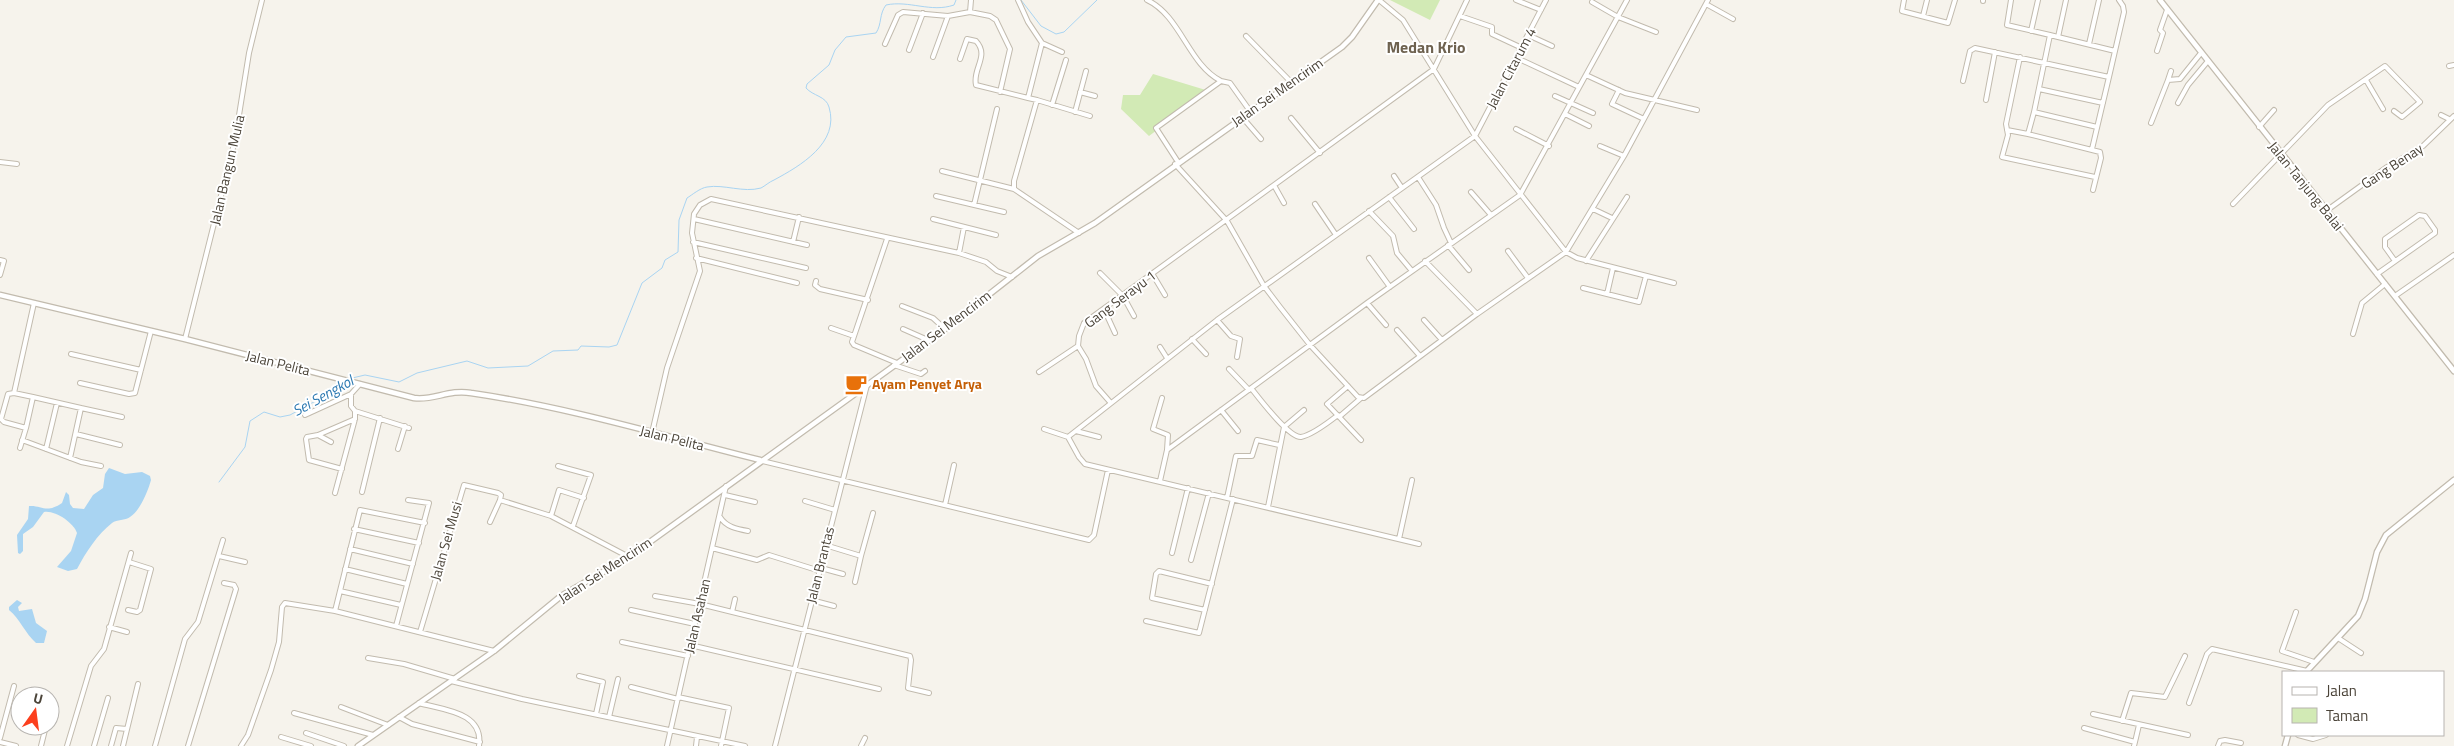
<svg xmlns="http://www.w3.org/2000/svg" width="2454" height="746" viewBox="0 0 2454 746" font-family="'Titillium Web',sans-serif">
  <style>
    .green { fill: #d2eab5 }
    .water { fill: #a9d4f2 }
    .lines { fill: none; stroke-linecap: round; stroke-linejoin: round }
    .stream { stroke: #a9d4f2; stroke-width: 1 }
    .minor-casing { stroke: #c2bbae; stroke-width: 6 }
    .tertiary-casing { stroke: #c2bbae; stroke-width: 7 }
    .minor { stroke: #fff; stroke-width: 4 }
    .tertiary { stroke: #fff; stroke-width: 4.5 }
    .labels { text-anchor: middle; stroke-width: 4; stroke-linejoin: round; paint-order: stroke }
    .street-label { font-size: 14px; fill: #4b4439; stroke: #fff }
    .food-label { font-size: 14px; font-weight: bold; fill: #c56008; stroke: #fff; text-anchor: start }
    .water-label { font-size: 15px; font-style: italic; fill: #2e7ab2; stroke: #fff }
    .quarter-label { font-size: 16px; font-weight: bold; fill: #6e6250; stroke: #fff }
  </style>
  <rect width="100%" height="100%" fill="#f6f3ec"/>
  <path class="green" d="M1390,0H1440L1430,20Z
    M1153,74L1209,91L1149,136L1121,109L1123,95H1140Z"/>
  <path class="water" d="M109,468L125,474L142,472L150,476L151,480C148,491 140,511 130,517C125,521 117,519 112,523C97,535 86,552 77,569L68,571L57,567L71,551L77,533C74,523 55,510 44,512L33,527L23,534V551L20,554L18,553L17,535L28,519L29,506C42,505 46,514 62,503L66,492L69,495L70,504L73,508L84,509L93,495L103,488L105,474Z
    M17,600L22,603L18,607L19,611L32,609L36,623L47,631L44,643H36C25,633 20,619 9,610V607Z"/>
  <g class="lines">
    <path class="stream" d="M1021,0L1041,26L1056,34L1064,32L1097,0
      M348,379L365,375L399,382L417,373L467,361L488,368L528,366L553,351L578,350L581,346L609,347L617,345L642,283L662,268L665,260L678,252L679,220L687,198C692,195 700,188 707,187C724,184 743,193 761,188C765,186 769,182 774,180C800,166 840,143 829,107C826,96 813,96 806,88L807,84L829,65L835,50L846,37L876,33C882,24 879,14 886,5C909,0 931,13 954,5L956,0
      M219,482L245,447L250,421L264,412L280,417L290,415L343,386L345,383"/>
    <g class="minor-casing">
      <path id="minor" d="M1147,0C1181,16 1188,64 1221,81L1156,128L1178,162
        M1379,0L1403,20L1475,136L1566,252L1577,258L1674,283
        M1516,0L1541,10
        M1904,0L1902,11L1948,23L1955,0
        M2011,0L2007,25L2050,35
        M2066,0L2058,37L2050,35L2034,112L2097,127
        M1983,1V0
        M1592,2L1618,17L1656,32
        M1706,4L1733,19
        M970,12L971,0
        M1460,16L1492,27V34L1522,48
        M1923,16L1927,0
        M2031,31L2038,0
        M1528,35L1552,46
        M1246,36L1291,82
        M2058,37L2115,51
        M1042,43L1062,52
        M885,44L898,15L903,12L948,16L970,12L990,16L996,20L1010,49L1000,92
        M2089,44L2099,0
        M909,50L923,13
        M2157,51L2163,33L2160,30L2167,10
        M933,57L948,16
        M2020,57L2006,124L2008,135L2002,157L2095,177
        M1517,58L1579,87
        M960,59L967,39L976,41C990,56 972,69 976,85L1028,98
        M2449,66L2454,65
        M1586,75L1625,93L1697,110
        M2168,80L2171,71
        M2366,80L2383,109
        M1221,81L1230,83L1250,111
        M1963,81L1970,51L1975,48L2109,77L2124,12L2123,6L2119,0
        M2039,89L2103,103
        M1619,90L1612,104L1644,119
        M1080,92L1095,96
        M1555,96L1593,113
        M1037,100L1090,116
        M1986,100L1995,52
        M2178,103L2188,85L2208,61
        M1052,105L1066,60
        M1075,112L1086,71
        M2034,112L2028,134L2100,152L2101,158L2093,190
        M1565,114L1589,126
        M2441,115L2449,119
        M1242,117L1261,139
        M1291,118L1320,153
        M2151,123L2168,80L2180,79L2201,53
        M2259,127L2274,110
        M1516,129L1549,146
        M2007,130L2028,134
        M1600,146L1624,156
        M2092,149L2109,77
        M0,162L17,164
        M1175,164L1227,221L1264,286L1280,307L1310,345L1358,397L1364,398L1477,314L1566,252L1624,156L1708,0
        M942,171L1014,189L1079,233
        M1394,176L1402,188
        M1418,177L1436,205L1444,228L1451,243
        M1275,187L1284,203
        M1014,189V181L1037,100L1028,98L1042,43L1028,22L1018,0
        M1471,192L1491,215
        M936,196L1004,212
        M1389,197L1414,229
        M1315,204L1336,235
        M2233,204L2328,105L2385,66L2420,102L2402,117L2394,111
        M974,205L997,109
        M1593,209L1612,218
        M1369,211L1393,236L1397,253L1412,271
        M2326,211L2387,167L2423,146L2454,116
        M694,219L807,245
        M933,219L996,235
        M887,239L852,342L854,345L897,363
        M693,242L806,268
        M793,242L799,217
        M1448,245L1469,270
        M1508,251L1528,278
        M959,253L964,227
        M696,258L797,283
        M1369,258L1390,287
        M0,260L4,261L0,275
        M1425,261L1477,314
        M1586,261L1627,197
        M1100,273L1123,296L1134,316
        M2377,274L2435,233V230L2425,216L2419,215L2385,239V247L2395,261
        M1153,275L1165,295
        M816,281L815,285L820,289L868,300
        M1583,288L1639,302L1646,276
        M1607,294L1613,268
        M2395,296L2454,255
        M34,303L14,393L8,394L1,419L4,422L26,428L33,397L81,408L70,458
        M1367,303L1386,325
        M902,306L933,318L945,329
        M1104,309L1115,333
        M1217,320L1231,336L1240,339L1237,357
        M1424,320L1442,340
        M831,328L854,336
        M903,329L928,340
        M1397,330L1420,356
        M2353,334L2362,303L2385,284
        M185,339L235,140L249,53L262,0
        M1192,339L1206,354
        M1160,347L1167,358
        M71,354L141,370
        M894,365L921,374L925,371
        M1229,369L1249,390
        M1039,372L1078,346
        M80,383L129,394L135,393L151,331
        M1348,386L1327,404L1361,440
        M1251,388C1259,398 1289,438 1301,437C1312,435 1329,422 1338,415
        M14,393L33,397
        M351,394V406L355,411L409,428
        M1162,398L1153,429L1168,435L1167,450
        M1110,402L1096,386L1086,359L1078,346L1079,336L1084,323L1434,69L1467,0
        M81,408L122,417
        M1221,410L1238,431
        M305,415L351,394L360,384
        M1339,417L1361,398
        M1044,429L1068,437
        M1076,431L1099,437
        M652,433L667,368L700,271L692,233L694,214L700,205L711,199L959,253L986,262L997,271L1012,277
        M76,434L120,445
        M318,435L355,419
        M22,440L81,462L101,466
        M331,442L318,435L307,437L306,439L309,460L342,469
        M20,448L26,428
        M46,449L57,403
        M398,449L405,426
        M762,461L1089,540L1094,535L1108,470
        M558,466L591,475L573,526
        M1160,481L1167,450L1367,303L1520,195L1627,0
        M362,492L380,418
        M335,493L355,419V411
        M725,495L755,502
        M1227,498L1236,456H1252L1257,440L1279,445
        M805,501L835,510
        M945,505L954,465
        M1268,507L1284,427L1304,410
        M551,516L559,490L584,498
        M720,517C726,527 737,529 748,531
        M490,522L500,500
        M354,529L419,543
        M1399,539L1412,480
        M1419,544L1085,464L1079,457L1068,437L1217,320L1475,136L1546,0
        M825,545L861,556L873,513
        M712,548L757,560L769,555L820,571
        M350,549L413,564
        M1172,553L1188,488
        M219,556L245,562
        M1191,560L1209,493
        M821,568L843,574
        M345,569L407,584
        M855,582L861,556
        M340,591L401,605
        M655,596L700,604L910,656L911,660L908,688L929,693
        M811,600L834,606
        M128,610L137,612L140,610L151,569L129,562
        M631,610L695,624
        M1205,610L1152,598L1156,574L1159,571L1212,584
        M335,611L360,510L425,523
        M732,612L735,599
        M2296,612L2282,651L2314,662
        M1146,621L1199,633L1233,499
        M396,626L429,503L408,500
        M109,627L127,632
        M420,632L464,485L498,493L501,495L500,500L551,516L629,557
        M2338,638L2361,653
        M622,642L688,656
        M690,645L879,689
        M368,658L404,664L455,679
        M579,676L603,682L596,714
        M451,681L522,699L745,746
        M631,687L678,699
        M678,697L729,708L721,746
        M419,703C444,710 484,712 479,746
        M2189,703L2207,654L2212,649L2307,671
        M341,707L388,725
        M294,713L373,735
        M2093,714L2188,735
        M399,717L412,724L480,742
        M609,717L618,679
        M2122,721L2131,693L2165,697L2185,656
        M2084,728L2135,742L2134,746
        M306,733L344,746
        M2298,735L2313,739L2326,735
        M281,737L311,746
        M0,738L14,686
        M0,742L16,746
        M2135,742L2139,725
        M41,746L46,726
        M67,746L91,666L104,649L131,553
        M94,746L108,698
        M111,746L116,728L127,729
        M123,746L138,684
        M155,746L185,639L198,622L223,540
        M188,746L236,589L234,585L224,583
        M241,746L248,735L271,670L279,642L282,607L285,603L335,611L494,651
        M667,746L726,486
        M696,746L697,737
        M775,746L867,385
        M861,746L865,738
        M2218,746L2220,741L2225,740L2241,743"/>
    </g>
    <g class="tertiary-casing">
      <path id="tertiary" d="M2160,0L2454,371
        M0,295L185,339L414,398C433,401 449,389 471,393C568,407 664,436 760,460
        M2306,672L2358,616L2365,599L2377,552L2386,535L2454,480
        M358,746L494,651L561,596L629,557L945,329L1038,256L1095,223L1342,47L1352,37L1378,0
        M2285,746L2288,735"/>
    </g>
    <use href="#minor" class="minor"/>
    <use href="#tertiary" class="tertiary"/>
  </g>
  <defs>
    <g id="cafe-bare" transform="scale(1.725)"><path d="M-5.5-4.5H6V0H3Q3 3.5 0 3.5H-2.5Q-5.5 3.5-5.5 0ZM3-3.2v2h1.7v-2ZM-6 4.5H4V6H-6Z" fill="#e8710a" stroke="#fff" stroke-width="2.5" paint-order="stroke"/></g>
  </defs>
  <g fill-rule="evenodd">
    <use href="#cafe-bare" x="856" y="384"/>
  </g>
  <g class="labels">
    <g class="street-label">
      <text transform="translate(1511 68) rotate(-62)" y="5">Jalan Citarum 4</text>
      <text transform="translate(1277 92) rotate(-35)" y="5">Jalan Sei Mencirim</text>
      <text transform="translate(2392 166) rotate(-33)" y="5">Gang Benay</text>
      <text transform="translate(227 170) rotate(-77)" y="5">Jalan Bangun Mulia</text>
      <text transform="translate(2306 186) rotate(51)" y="5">Jalan Tanjung Balai</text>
      <text transform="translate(1120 299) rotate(-37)" y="5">Gang Serayu 1</text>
      <text transform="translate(946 326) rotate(-37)" y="5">Jalan Sei Mencirim</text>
      <text transform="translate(278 363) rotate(14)" y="5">Jalan Pelita</text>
      <text transform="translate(672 438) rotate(14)" y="5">Jalan Pelita</text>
      <text transform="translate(446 541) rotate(-74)" y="5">Jalan Sei Musi</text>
      <text transform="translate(820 565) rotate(-76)" y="5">Jalan Brantas</text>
      <text transform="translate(605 570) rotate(-33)" y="5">Jalan Sei Mencirim</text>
      <text transform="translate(697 616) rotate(-77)" y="5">Jalan Asahan</text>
    </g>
    <g class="food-label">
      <text x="872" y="389">Ayam Penyet Arya</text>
    </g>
    <g class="water-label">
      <text transform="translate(323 396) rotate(-29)" y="5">Sei Sengkol</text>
    </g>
    <g class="quarter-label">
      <text x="1426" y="53">Medan Krio</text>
    </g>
  </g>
  <rect x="2282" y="671" width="162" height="65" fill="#ffffff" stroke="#b7b4b0"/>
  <rect x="2292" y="687" width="25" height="8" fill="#ffffff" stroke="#b7b4b0"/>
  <text x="2326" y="696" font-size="15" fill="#4b4439">Jalan</text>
  <rect x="2292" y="708" width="25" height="15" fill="#d2eab5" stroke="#b7b4b0"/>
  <text x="2326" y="721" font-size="15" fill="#4b4439">Taman</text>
  <g transform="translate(35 711) rotate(14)"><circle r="24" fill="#ffffff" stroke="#b7b4b0"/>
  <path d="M0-4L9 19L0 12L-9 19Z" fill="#fc3f1d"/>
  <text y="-8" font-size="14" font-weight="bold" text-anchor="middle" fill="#4b4439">U</text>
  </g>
</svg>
